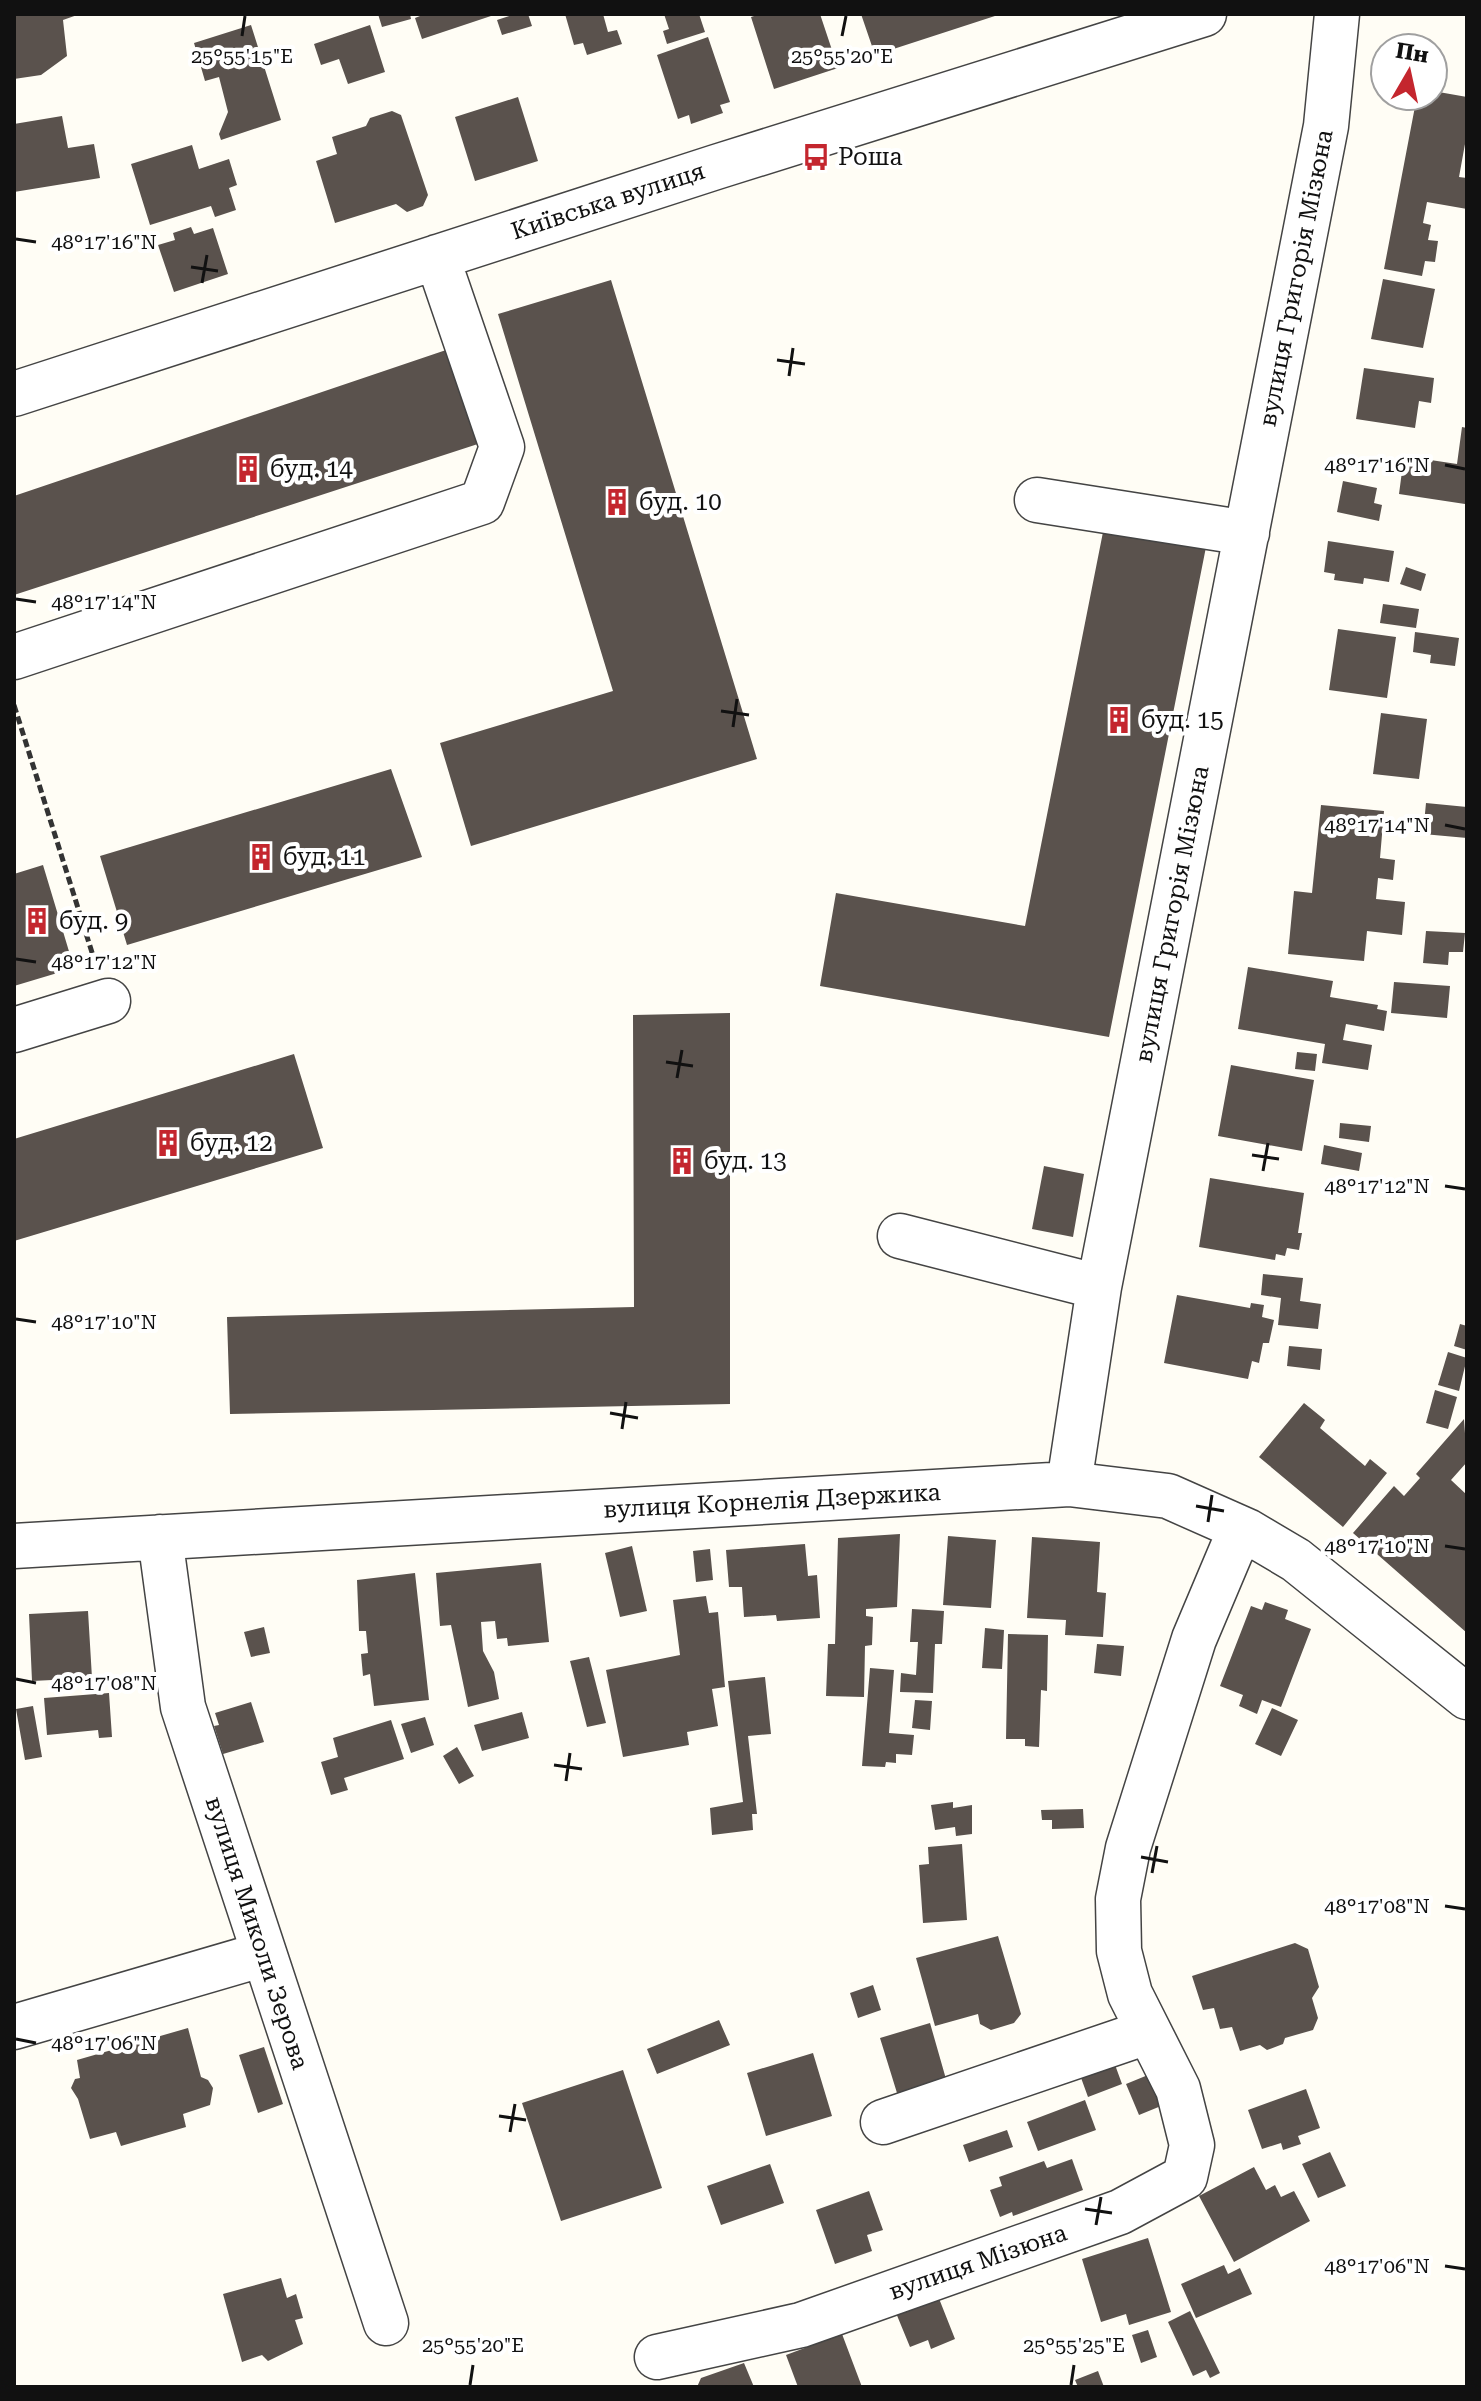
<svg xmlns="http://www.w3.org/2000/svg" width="1481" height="2401" viewBox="0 0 1481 2401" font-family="'Roboto Serif',serif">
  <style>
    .building { fill: #5a524d }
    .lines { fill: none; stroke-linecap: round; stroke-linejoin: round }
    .minor-casing { stroke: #444; stroke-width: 47 }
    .path { stroke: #333; stroke-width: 5; stroke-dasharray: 8 4; stroke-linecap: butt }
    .minor { stroke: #fff; stroke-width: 44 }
    .ticks { fill: none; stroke: #111; stroke-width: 3 }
    .labels { text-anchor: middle; stroke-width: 8; stroke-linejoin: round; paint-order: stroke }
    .poi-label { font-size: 24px; fill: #111; stroke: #fff; text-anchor: start }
    .street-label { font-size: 24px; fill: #111; stroke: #fff }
    .ticks-label { font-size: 20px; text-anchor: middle; fill: #111; stroke: #fff; stroke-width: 8; stroke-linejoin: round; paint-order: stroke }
  </style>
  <rect width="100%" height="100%" fill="#fffdf5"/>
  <path class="building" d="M14,14H80L63,20L67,56L41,75L14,79Z
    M378,14H410L411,19L382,27Z
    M425,14H494V15L422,39L415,18Z
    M515,14H528L532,26L502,35L497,20Z
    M565,14H603L608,32L617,30L622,44L587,55L583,43L574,45Z
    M664,14H699L705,32L667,44L663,31L669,29Z
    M760,14H820L838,68L774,89L751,17Z
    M861,14H998V15L875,55Z
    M251,25L281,120L221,140L219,134L228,112L219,77L205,81L194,43Z
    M370,25L385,72L348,84L339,59L321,65L314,44Z
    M708,37L730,102L720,105L723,113L691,124L689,115L678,119L657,55Z
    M1433,91L1467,97V133L1459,177L1467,178V209L1427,202L1423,223L1431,225L1428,240L1438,241L1435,262L1425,261L1422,276L1384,269L1417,96H1433Z
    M518,97L538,161L475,181L455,117Z
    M392,111L401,115L428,195L423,206L407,212L396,204L335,223L316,161L337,154L332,137L366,126L370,118Z
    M62,116L68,148L94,144L100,178L14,192V124Z
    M192,145L199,169L229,159L237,185L229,188L236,210L215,217L211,206L150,225L131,164Z
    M191,227L194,234L213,228L228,274L174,292L158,245L175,240L173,233Z
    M1383,279L1435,289L1423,348L1371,339Z
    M611,280L757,759L471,846L440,743L613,691L498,314Z
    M452,348L484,442L14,595V496Z
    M1364,368L1434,378L1431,403L1419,401L1415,428L1356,419Z
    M1462,427L1467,428L1465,504L1399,494L1404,456L1457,464Z
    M1343,481L1377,488L1374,503L1382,505L1379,521L1337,512Z
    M1104,527L1206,547L1109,1037L820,986L836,893L1025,926Z
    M1328,541L1394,551L1389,582L1364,578L1363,584L1334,580L1335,574L1324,572Z
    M1406,567L1426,574L1421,591L1400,584Z
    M1383,604L1419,609L1416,628L1380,623Z
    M1338,629L1396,637L1387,698L1329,690Z
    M1415,632L1459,638L1455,666L1430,663L1431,655L1413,652Z
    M1381,713L1427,719L1419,779L1373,774Z
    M391,769L422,857L127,945L100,856Z
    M1426,803L1467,807V838L1423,834Z
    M1321,805L1384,811L1380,858L1395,860L1393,880L1378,878L1376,899L1405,902L1402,935L1367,931L1364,961L1288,954L1294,891L1312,893Z
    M43,865L74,968L14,986V874Z
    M1426,931L1465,933L1463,952H1449L1448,965L1423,963Z
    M1248,967L1333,981L1330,997L1378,1005L1377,1009L1387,1011L1384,1031L1346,1024L1343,1040L1372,1045L1368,1070L1322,1063L1325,1044L1238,1029Z
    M1394,982L1450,986L1447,1018L1391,1013Z
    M730,1013V1404L230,1414L227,1317L634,1307L633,1015Z
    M1297,1052L1317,1054L1315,1071L1295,1069Z
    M294,1054L323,1148L14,1241V1139Z
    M1231,1065L1314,1080L1302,1151L1218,1136Z
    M1340,1123L1371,1126L1369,1142L1339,1138Z
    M1324,1145L1362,1153L1359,1171L1321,1164Z
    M1044,1166L1084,1174L1073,1237L1032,1229Z
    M1210,1178L1304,1193L1298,1233H1302L1299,1250L1287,1248L1285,1256L1276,1254L1275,1260L1199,1247Z
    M1263,1274L1303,1278L1300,1301L1321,1304L1318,1329L1278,1325L1281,1298L1261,1295Z
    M1177,1295L1250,1308L1251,1303L1264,1305L1262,1317L1274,1320L1269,1343H1263L1259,1363L1252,1361L1248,1379L1164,1363Z
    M1460,1324L1467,1326V1350L1454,1346Z
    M1289,1346L1322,1349L1320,1370L1287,1366Z
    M1448,1352L1467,1358L1459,1391L1438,1385Z
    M1435,1390L1457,1397L1448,1429L1426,1423Z
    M1304,1403L1325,1420L1320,1428L1365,1466L1370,1459L1387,1473L1343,1527L1259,1457Z
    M1464,1419L1467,1462L1451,1480L1467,1495V1633L1353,1533L1394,1486L1404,1496L1420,1478L1416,1474Z
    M900,1534L897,1607L866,1609V1616L873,1617L872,1645L865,1646L864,1697L826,1696L828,1644H835L838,1538Z
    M948,1536L996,1540L991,1608L943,1605Z
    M1032,1537L1100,1542L1097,1592L1106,1593L1103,1637L1065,1635L1066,1620L1027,1618Z
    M805,1544L808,1576L817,1575L820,1618L777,1621L776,1615L744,1617L742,1587H729L726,1550Z
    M632,1546L647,1611L620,1617L605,1553Z
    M710,1549L713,1580L696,1582L693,1551Z
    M541,1563L549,1642L508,1646L507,1638L497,1639L495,1621L481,1622L483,1651L494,1672L499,1699L468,1707L451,1625L440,1626L436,1573Z
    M415,1573L429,1700L374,1706L370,1674L363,1676L361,1654L368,1653L366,1631H359L357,1580Z
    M706,1596L709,1613L718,1612L725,1687L712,1689L718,1726L687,1732L689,1745L623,1757L606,1670L680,1655L673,1600Z
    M1265,1602L1288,1610L1285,1619L1311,1629L1281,1707L1262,1700L1257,1714L1239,1706L1243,1695L1220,1686L1251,1606L1262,1610Z
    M912,1609L944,1611L942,1644H935L933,1693L900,1692L901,1673L916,1675L918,1642H910Z
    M88,1611L92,1678L32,1681L29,1614Z
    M264,1627L270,1653L251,1657L244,1632Z
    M985,1628L1004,1630L1002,1669L982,1668Z
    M1008,1634L1048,1635L1047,1691L1041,1690L1039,1747L1025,1746V1739H1006Z
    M1097,1644L1124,1646L1121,1676L1094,1673Z
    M589,1657L606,1723L587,1727L570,1661Z
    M870,1668L894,1670L889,1733L914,1735L912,1755L896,1754V1763L886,1762L885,1767L862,1766Z
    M765,1677L771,1734L748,1736L757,1814H752L753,1830L712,1835L710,1808L743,1802L728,1681Z
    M109,1693L112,1737L99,1738L98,1730L47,1735L44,1698Z
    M915,1700L932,1701L930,1730L912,1728Z
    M251,1702L264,1742L223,1754L214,1726L219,1725L215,1713Z
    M33,1706L42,1757L25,1760L16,1709Z
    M1272,1708L1298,1720L1281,1756L1255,1744Z
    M522,1712L529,1738L482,1751L474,1725Z
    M425,1717L434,1745L411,1753L401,1724Z
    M391,1720L404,1759L344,1778L348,1790L331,1795L321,1762L338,1757L333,1738Z
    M457,1747L474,1776L459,1784L443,1756Z
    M953,1802V1808L972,1805V1834L956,1836L955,1827L935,1830L931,1805Z
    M1083,1809L1084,1828L1052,1829V1820H1042L1041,1810Z
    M962,1844L967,1920L923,1923L919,1865L929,1864L928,1847Z
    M998,1936L1021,2014L1014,2023L991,2030L980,2024L978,2014L935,2026L916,1958Z
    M1295,1943L1308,1949L1319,1987L1312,1998L1318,2018L1313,2030L1285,2038L1283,2044L1267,2050L1260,2045L1240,2051L1232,2027L1220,2029L1214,2008L1203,2010L1192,1976Z
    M873,1985L881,2010L858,2018L850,1993Z
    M719,2020L730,2045L657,2074L647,2049Z
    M930,2023L946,2079L897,2093L880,2038Z
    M188,2028L201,2077L208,2080L213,2088L210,2105L183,2114L186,2127L121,2146L116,2132L90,2139L78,2099L71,2088L75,2079L80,2078L77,2060Z
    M264,2047L283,2104L258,2113L239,2055Z
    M813,2053L832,2116L766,2136L747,2073Z
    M1114,2062L1122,2084L1088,2097L1080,2075Z
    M623,2070L662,2188L561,2221L522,2103Z
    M1148,2075L1161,2106L1139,2115L1126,2084Z
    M1306,2089L1320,2128L1298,2136L1301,2144L1283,2150L1281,2143L1262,2149L1248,2110Z
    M1085,2100L1096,2130L1038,2151L1027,2122Z
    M1007,2130L1013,2147L969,2162L963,2145Z
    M1330,2152L1346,2186L1318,2198L1302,2164Z
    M1072,2159L1083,2190L1013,2216L1012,2212L1000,2217L990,2190L1002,2186L999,2177L1044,2161L1047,2168Z
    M770,2164L784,2203L721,2225L707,2186Z
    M1254,2167L1266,2190L1275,2185L1281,2197L1294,2191L1310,2221L1234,2262L1199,2196Z
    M869,2191L883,2230L867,2235L872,2251L835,2264L816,2210Z
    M1148,2238L1171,2312L1129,2325L1126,2314L1101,2322L1082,2259Z
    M1224,2265L1228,2274L1240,2268L1252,2294L1196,2318L1181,2284Z
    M281,2278L287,2298L296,2294L303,2318L295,2320L303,2344L268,2361L262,2355L242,2362L223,2294Z
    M938,2296L955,2339L931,2349L928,2340L910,2347L896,2313Z
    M1190,2311L1220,2373L1210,2378L1206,2370L1193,2376L1168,2322Z
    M1148,2330L1157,2357L1141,2363L1132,2335Z
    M842,2334L862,2387H798L786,2355Z
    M744,2363L754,2387H697L701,2378Z
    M1098,2371L1104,2387H1078L1075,2380Z"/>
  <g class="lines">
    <g class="minor-casing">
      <path id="minor" d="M14,394L716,167L1204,14
        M1037,500L1247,533
        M14,657L482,502L502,447L437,257
        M14,1030L108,1001
        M900,1236L1099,1287
        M1069,1484L1099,1287L1326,126L1337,14
        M160,1537L183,1707L386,2323
        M14,1546L1069,1484L1168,1496L1247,1531L1296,1560L1467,1697
        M14,2027L264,1954
        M883,2122L1147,2032
        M657,2357L801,2325L1120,2212L1185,2177L1192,2145L1178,2089L1130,1994L1119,1951L1118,1899L1128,1848L1194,1639L1232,1549L1247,1531"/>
    </g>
    <path class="path" d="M14,705L95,962"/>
    <use href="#minor" class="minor"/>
  </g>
  <path class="ticks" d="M242,36L245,16M842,36L846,16M16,239L36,242M191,267L218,271M202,283L207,255M777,360L805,364M789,376L793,348M1445,465L1465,469M16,599L36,602M721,711L749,715M733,727L737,699M1445,825L1465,829M16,959L36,962M666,1062L693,1066M677,1078L682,1050M1252,1155L1279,1159M1263,1171L1268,1143M1445,1186L1465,1189M16,1319L36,1322M610,1413L638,1418M622,1429L626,1402M1196,1506L1224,1511M1208,1522L1212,1495M1445,1546L1465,1549M16,1679L36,1683M554,1765L582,1769M566,1781L570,1753M1141,1857L1168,1862M1152,1873L1157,1846M1445,1906L1465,1909M16,2039L36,2043M499,2116L526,2120M510,2132L515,2104M1085,2209L1112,2213M1096,2225L1101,2197M1445,2266L1465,2269M470,2385L473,2365M1071,2385L1074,2365"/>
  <defs>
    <g id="bus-bare" transform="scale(2.16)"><path d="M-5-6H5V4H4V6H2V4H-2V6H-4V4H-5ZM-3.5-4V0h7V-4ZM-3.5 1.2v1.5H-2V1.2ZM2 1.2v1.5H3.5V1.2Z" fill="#c4262e" stroke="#fff" stroke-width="2.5" paint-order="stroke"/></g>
    <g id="building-bare" transform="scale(2.16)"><path d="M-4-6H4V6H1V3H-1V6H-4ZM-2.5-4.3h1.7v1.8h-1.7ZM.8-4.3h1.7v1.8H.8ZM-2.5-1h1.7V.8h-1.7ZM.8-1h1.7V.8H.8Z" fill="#c4262e" stroke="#fff" stroke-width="2.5" paint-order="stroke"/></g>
  </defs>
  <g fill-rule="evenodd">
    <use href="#bus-bare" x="816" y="157"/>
    <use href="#building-bare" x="248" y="469"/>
    <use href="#building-bare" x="617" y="502"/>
    <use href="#building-bare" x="1119" y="720"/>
    <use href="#building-bare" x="261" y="857"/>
    <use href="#building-bare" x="37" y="921"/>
    <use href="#building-bare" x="168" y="1143"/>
    <use href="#building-bare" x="682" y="1161"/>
  </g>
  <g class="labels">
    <g class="poi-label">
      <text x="838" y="165">Роша</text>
      <text x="270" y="477">буд. 14</text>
      <text x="639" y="510">буд. 10</text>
      <text x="1141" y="728">буд. 15</text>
      <text x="283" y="865">буд. 11</text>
      <text x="59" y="929">буд. 9</text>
      <text x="190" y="1151">буд. 12</text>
      <text x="704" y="1169">буд. 13</text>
    </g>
    <g class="street-label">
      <text transform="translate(608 201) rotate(-18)" y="8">Київська вулиця</text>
      <text transform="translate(1296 278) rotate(-79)" y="8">вулиця Григорія Мізюна</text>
      <text transform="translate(1172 914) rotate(-79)" y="8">вулиця Григорія Мізюна</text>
      <text transform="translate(772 1501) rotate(-3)" y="8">вулиця Корнелія Дзержика</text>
      <text transform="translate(257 1933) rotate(72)" y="8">вулиця Миколи Зерова</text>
      <text transform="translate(978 2262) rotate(-19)" y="8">вулиця Мізюна</text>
    </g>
  </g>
  <g class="ticks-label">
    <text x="242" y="63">25°55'15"E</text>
    <text x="842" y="63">25°55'20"E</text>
    <text x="104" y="249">48°17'16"N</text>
    <text x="1377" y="472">48°17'16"N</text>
    <text x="104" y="609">48°17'14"N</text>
    <text x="1377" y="832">48°17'14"N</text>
    <text x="104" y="969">48°17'12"N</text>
    <text x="1377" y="1193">48°17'12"N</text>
    <text x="104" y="1329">48°17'10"N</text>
    <text x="1377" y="1553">48°17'10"N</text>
    <text x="104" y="1690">48°17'08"N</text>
    <text x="1377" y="1913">48°17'08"N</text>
    <text x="104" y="2050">48°17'06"N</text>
    <text x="1377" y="2273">48°17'06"N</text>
    <text x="473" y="2352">25°55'20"E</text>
    <text x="1074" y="2352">25°55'25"E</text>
  </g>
  <rect width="1481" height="2401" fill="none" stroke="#111111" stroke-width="32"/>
  <g transform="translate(1409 72) rotate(9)"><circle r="38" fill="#ffffff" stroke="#a0a0a0" stroke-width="2"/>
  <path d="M0-6L14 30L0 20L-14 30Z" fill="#c4262e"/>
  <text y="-12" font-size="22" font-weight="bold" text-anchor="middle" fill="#111111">Пн</text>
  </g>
</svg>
